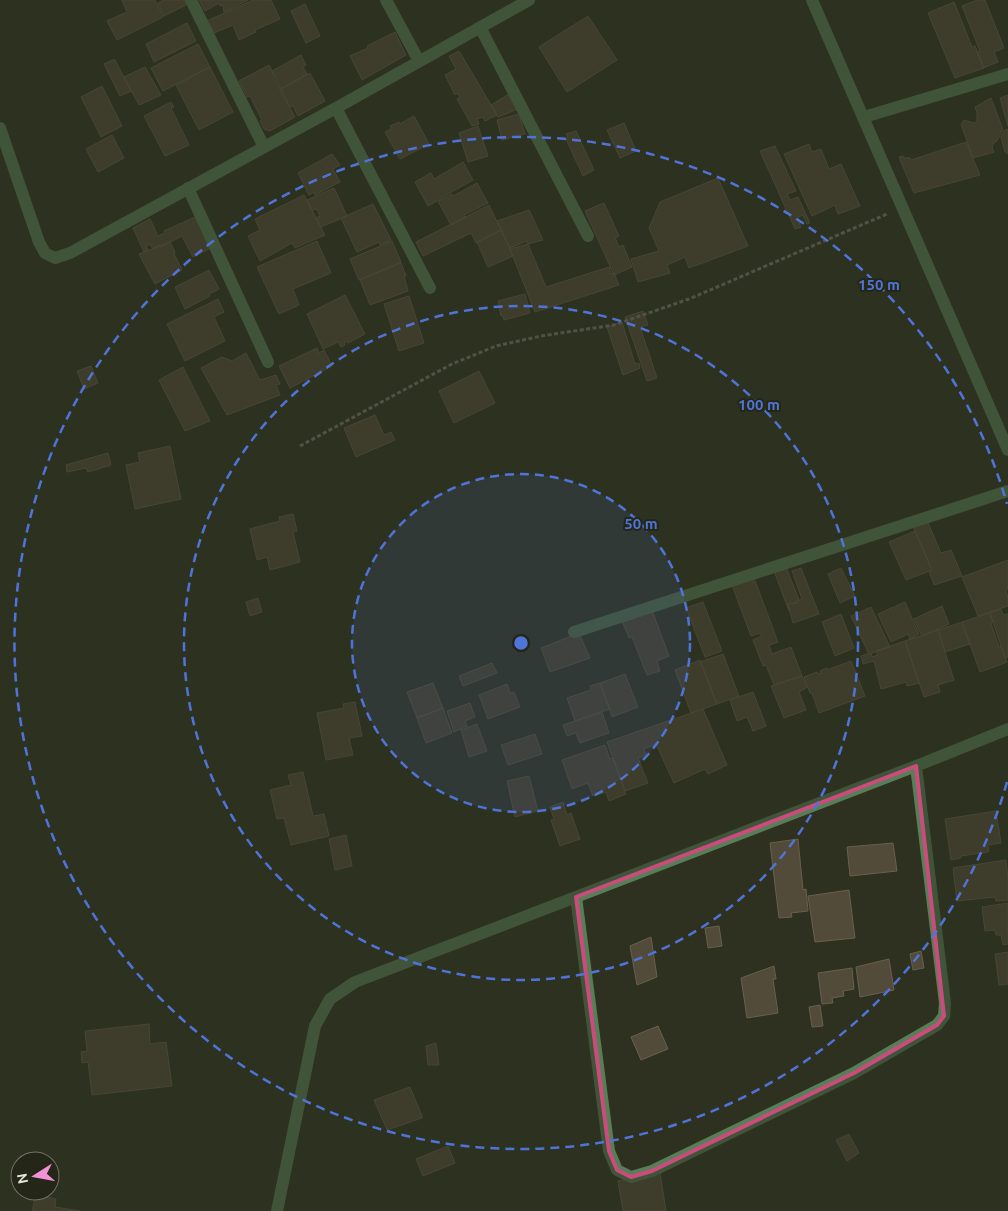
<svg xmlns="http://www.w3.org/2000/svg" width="1008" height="1211" viewBox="0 0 1008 1211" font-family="Ubuntu,sans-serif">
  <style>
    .building { fill: #524b39; stroke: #67604e }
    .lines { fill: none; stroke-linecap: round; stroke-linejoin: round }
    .path { stroke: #7b7d6f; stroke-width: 3; stroke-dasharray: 4 2.5; stroke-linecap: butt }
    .minor { stroke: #577e57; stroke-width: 12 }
    .marked { fill: none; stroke: #cb4c7c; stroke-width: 4; stroke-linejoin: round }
    .ring { fill: none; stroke: #4f74d9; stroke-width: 2.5; stroke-dasharray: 9 6 }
    .centre { fill: #4f74d9; stroke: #242717; stroke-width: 2.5 }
    .ring-label { font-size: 15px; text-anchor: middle; font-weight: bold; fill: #4f74d9; stroke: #242717; stroke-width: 4; stroke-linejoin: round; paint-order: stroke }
  </style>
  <rect width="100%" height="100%" fill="#2e3120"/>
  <path class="building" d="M122,0H155L163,17L117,40L107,21L127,12Z
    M164,0H184L186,5L164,16L158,3Z
    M199,0H248L224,12L223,5L220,6L219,3L205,11Z
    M253,0H271L280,19L255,30L256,32L239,40L233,25L214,33L207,21Z
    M977,0H985L1004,48L994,52L998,62L983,68L977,52L980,51L962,6Z
    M954,2L972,47L975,46L984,68L955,78L928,13Z
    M305,4L320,36L306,43L291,11Z
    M588,16L617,60L567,92L539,47Z
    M187,23L196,41L154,62L146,44Z
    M395,32L406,55L362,80L350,56L368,48L367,46Z
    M198,44L210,67L163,91L151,68Z
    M459,51L497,115L485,121L483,117L477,119L479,124L472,126L457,99L460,98L458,93L455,95L445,75L456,69L449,56Z
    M301,55L306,65L303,67L307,74L281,89L272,71Z
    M112,60H115L131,91L120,96L104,64Z
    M269,65L275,76L273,77L295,117L270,131L264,129L260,121L262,120L250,96L247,97L239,81Z
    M145,67L161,95L139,105L124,77Z
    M210,67L233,112L199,130L176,85Z
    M310,73L325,101L298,116L293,106L290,107L281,89Z
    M102,86L122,126L101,137L81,97Z
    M509,94L518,109L498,117L491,105Z
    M1008,95V126L1000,98Z
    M991,98L1003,130L996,142H994L992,148L994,152L973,158L961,124L964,120L973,123L977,122V113L975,107Z
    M171,102L174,107L171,108L189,145L165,156L144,116Z
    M519,114L525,134L502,140L497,120Z
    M414,116L429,144L400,159L385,132L391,129L390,126L399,122L400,124Z
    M624,123L636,151L620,158L607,130Z
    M478,126L488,156L468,162L459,133Z
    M1008,129V154L1005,152L1001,137L1005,130Z
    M576,131L594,170L583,176L566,139L568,138L566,134Z
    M112,135L124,158L98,172L86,149Z
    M966,142L980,175L914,193L899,157L903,156V158H910L911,160Z
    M809,144L812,152L821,149L829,169L841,164L860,206L838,214L835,205L812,216L784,154Z
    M775,146L796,191L787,194L790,200L798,197L810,223L807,224L803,215L797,218L801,227L795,229L760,151Z
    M332,154L340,165L333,169L340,182L315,195L314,192L309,195L298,173Z
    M463,162L473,180L437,200V201L428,206L415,182L431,173L434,179Z
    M718,178L748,246L689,268L685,257L667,265L670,273L638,282L631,259L659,251L649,228L660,202Z
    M477,183L488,203L464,215L465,218L451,225L438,201L452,194L453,196Z
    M334,188L347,216L321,227L316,218L320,216L317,209L312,210L307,200Z
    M304,195L325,235L295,248L292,243L260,261L248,236L260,230L255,219Z
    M604,203L619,236L615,238L619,247L623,245L632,267L614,275L585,211Z
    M373,204L391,240L380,245L379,242L357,252L341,218Z
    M489,205L501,230L476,243L471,233L423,256L416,242Z
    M529,210L543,240L528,244L527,241L510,248L497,221Z
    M195,217L213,247L193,257L182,236L161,247L160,245L153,249L150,244L146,246L148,250L144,252L133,228L150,219L158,236L165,233L164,231Z
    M501,230L513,256L488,267L477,242Z
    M317,241L331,273L293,289L299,305L279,314L257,267Z
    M392,241L401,262L359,280L350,259Z
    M170,242L175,252L174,254L182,270L155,284L139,254Z
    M528,244L546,287L609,267L611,274L614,273L619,285L535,312L510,249Z
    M401,263L406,276H404L408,291L370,305L360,280Z
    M209,270L219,289L209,294L210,296L185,309L175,287Z
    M525,294L530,313L504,320L503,316H501L498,301Z
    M345,295L365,334L348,343L347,341L344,343L345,345L341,347L338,342L323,349L307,314Z
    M409,296L424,343L399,351L384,304Z
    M218,299L224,312L214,317L225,341L185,361L167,324Z
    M643,311L648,325L640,327L657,378L647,381L625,317Z
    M622,322L635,364L639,363L640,368L623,375L607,327Z
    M317,348L319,353L324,350L332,366L290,388L279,366Z
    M246,353L260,380L276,375L280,384L276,385L280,395L227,415L201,368L222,357L232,361Z
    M91,366L98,383L84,389L77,371Z
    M183,367L210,421L185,431L159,380Z
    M479,371L495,403L454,423L439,391Z
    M375,415L384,435L391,432L395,440L356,457L344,428Z
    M170,446L181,499L135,509L126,465L140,462L138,453Z
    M108,453L111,465L88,472L86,468L67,472L66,465Z
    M293,514L297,531L293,532L300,562L270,570L267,557L257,560L250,529L280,521L279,517Z
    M926,518L941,553L951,550L962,576L934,585L929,571L932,570L912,524Z
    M915,531L932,570L906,580L889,542Z
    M1008,560V589L1006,590L1008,598V606L978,616L962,577Z
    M786,567L799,600L793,604L792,603L788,604L790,611H789L774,571Z
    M801,568L819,614L793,623L788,604L797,603V601L802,599L792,571Z
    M841,568L855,596L840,603L828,574Z
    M754,578L778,642L769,645L772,654L791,647L802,676L774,685L766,665L763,666L753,640L762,636L760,633L751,636L732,585Z
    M258,598L262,612L250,616L246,602Z
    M703,602L722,651L705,657L686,608Z
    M905,602L919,634L910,639L908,634L891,642L878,614Z
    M942,606L949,624L922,636L914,619Z
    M871,607L890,647L869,654L851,616Z
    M1001,609L1003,615L1008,614V657L1005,658L990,613Z
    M652,610L669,656L657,661L660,671L647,675L632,637L629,638L622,621Z
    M990,613L993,622L991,623L999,647L1001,646L1007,662L980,672L962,622Z
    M841,614L854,648L835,656L822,622Z
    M962,622L970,644L945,652L938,630Z
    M938,630L954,680L938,685L940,692L924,697L905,641Z
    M579,633L590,658L550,672L541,648Z
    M905,641L919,683L907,686L906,682L881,689L874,661L863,664L861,656L871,653L872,657L878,655L876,651Z
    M723,654L739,696L717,704L700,662Z
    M700,660L717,704L691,713L675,670Z
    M851,661L865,696L819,713L812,693H810L804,677L817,672L818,674L821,673L820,671L827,668V670Z
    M492,663L497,673L463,686L459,676Z
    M625,674L638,707L612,717L600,683Z
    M802,676L807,687L799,692L806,710L784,718L771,686Z
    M433,683L443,708L417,718L407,692Z
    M600,683L610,709L575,721L567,698L591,690L590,686Z
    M507,684L510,693L514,692L520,707L488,719L479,695Z
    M753,692L766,726L753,731L747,717L737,721L730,700Z
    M355,702L362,736L349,738L353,755L326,760L317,713L344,708L343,704Z
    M470,703L475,717L465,721L467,726L454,732L447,711Z
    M443,708L452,733L426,743L417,718Z
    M703,709L727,765L708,774L705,769L674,783L656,744L644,749L646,755L638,758L648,783L625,791L607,742Z
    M602,712L609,733L580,743L576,733L567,736L563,725Z
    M477,724L487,751L469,757L461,730Z
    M535,734L542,754L508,765L501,745Z
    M605,745L610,759L613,758L626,794L609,801L606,792L593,796L588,783L572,789L562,760Z
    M303,772L313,816L324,814L329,836L291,845L284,818L277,819L270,790L291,785L288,775Z
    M529,776L538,811L515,817L507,781Z
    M563,802L567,815L571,813L580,839L560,846L551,820L554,819L550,807Z
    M996,811L1001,843L988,845L989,852L961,856V858L951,860L945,819Z
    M346,835L352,866L335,870L329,839Z
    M798,839L803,890L806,889L808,911L791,913L792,917L779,918L770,843Z
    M893,843L897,871L850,876L847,847Z
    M1006,860L1008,878V900L996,901L995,897L957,901L953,868Z
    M849,890L855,938L815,942L808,896Z
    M1008,903V944L1003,945L1001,935H996L995,930L985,931L982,907Z
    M719,926L722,946L708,948L705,928Z
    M651,937L657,977L637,985L630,946Z
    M921,951L924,968L913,970L910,954Z
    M1008,952V984L999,985L995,954Z
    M889,959L894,990L860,997L856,967Z
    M774,966L776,979H773L778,1013L747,1018L741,978Z
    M852,968L854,989L843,991L844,996L832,998L833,1003L822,1004L818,973Z
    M820,1005L823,1026L812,1027L809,1007Z
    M149,1024L150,1044L166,1042L172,1086L92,1095L88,1062L82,1063L81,1052L87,1051L85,1031Z
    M658,1026L668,1049L641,1060L631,1037Z
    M436,1043L439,1065H428L426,1046Z
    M410,1087L422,1116V1118L387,1130L374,1100Z
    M849,1134L859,1153L847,1161L836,1140Z
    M448,1146L455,1163L423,1176L416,1159Z
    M660,1173L666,1211H623L618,1181Z
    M36,1194L56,1199L55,1207L80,1211H32Z"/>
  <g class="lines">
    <path class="path" d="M300,446L452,364L496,346L541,336L614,325L689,299L887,214"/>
    <path class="minor" d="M191,0L264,147
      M386,0L419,61
      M812,0L1008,450
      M480,27L588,236
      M336,108L430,288
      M864,117L1008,74
      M0,128L39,242L45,253L55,258L70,253L336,108L529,0
      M188,188L268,362
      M574,632L1008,491
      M576,897L609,1151L617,1170L631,1177L652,1171L854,1073L937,1025L944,1016L945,1003L916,766
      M277,1211L315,1026L330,999L355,982L916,766L1008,729"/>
  </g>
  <path d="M0 0H1008V1211H0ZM916,766L944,1016L937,1025L854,1073L652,1171L631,1177L617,1170L609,1151L576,897Z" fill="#2e3120" fill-opacity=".55" fill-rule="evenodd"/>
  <path class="marked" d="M916,766L944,1016L937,1025L854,1073L652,1171L631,1177L617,1170L609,1151L576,897Z"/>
  <circle cx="521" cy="643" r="169" fill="#4f74d9" fill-opacity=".12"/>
  <g class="ring">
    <circle cx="521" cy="643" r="169"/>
    <circle cx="521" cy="643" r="337"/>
    <path d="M1007 782A506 506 0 1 1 1007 504"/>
  </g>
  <circle cx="521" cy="643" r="8" class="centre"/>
  <g class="ring-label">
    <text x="879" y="290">150 m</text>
    <text x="759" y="410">100 m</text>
    <text x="641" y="529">50 m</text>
  </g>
  <g transform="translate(35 1176) rotate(259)"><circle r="24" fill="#242717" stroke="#727466"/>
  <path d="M0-4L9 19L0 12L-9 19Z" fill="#f391d6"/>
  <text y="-8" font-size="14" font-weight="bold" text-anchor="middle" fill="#e6e8dd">N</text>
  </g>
</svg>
